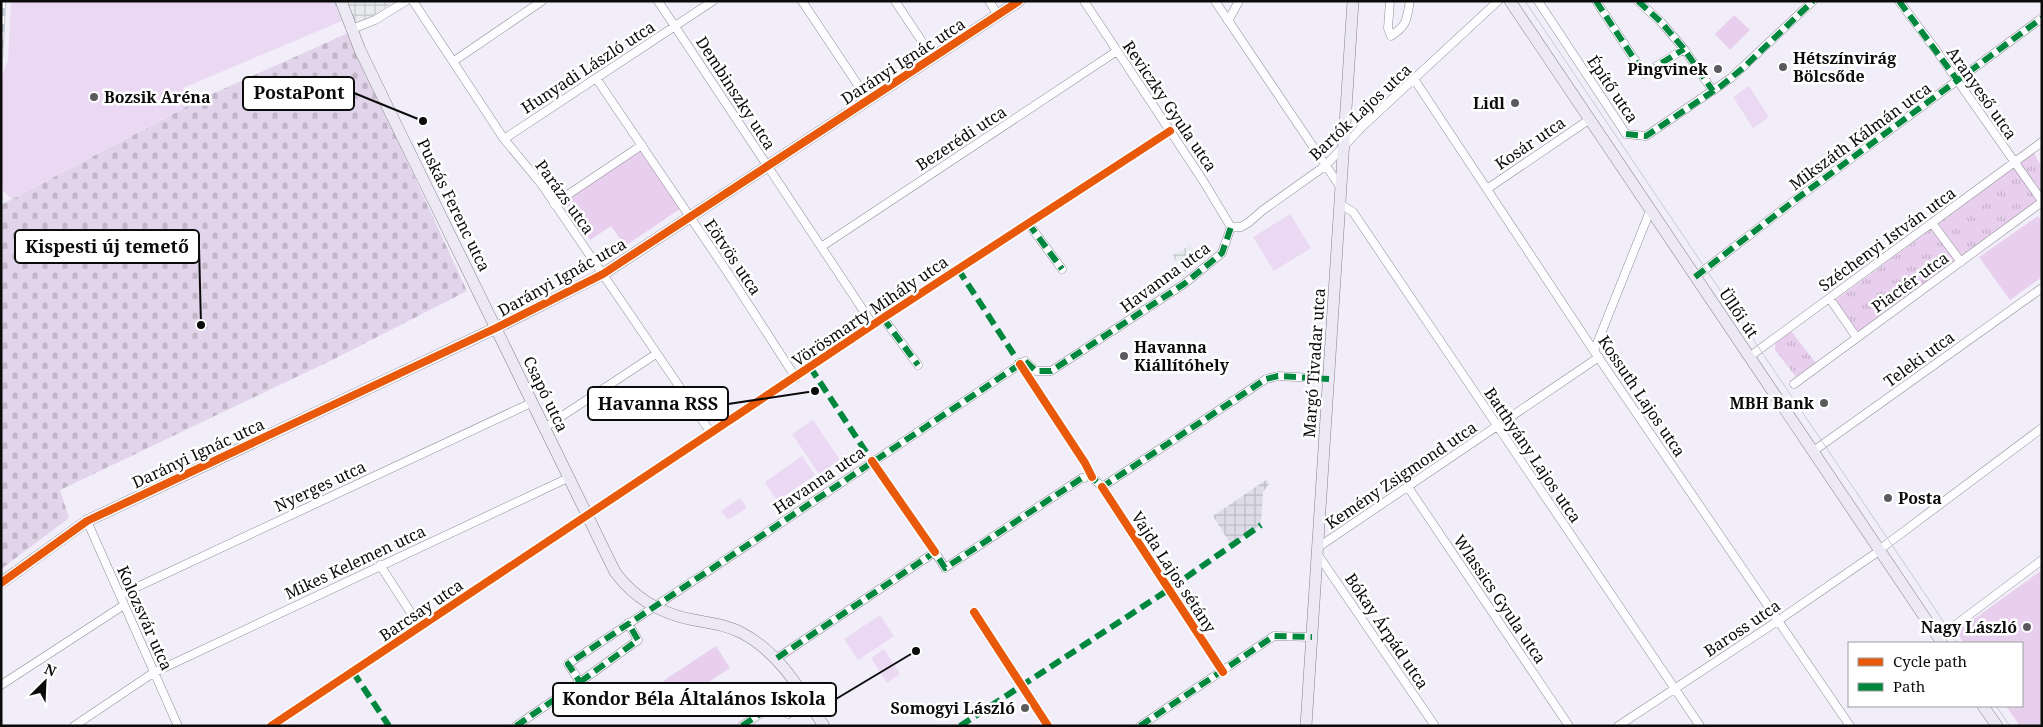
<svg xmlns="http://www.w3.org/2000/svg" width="2043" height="727" viewBox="0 0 2043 727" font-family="'Noto Serif',serif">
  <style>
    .industrial { fill: url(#industrial-grid) }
    .grass { fill: url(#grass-tufts) }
    .cemetery { fill: url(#cemetery-stones) }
    .park { fill: #e9cfee }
    .pitch { fill: #ebd9f3 }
    .plaza { fill: url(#plaza-grid) }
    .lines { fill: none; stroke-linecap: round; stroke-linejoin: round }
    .street-casing { stroke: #8f8d93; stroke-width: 9 }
    .secondary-casing { stroke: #858489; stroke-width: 12 }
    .street { stroke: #fdfcfe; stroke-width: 8 }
    .secondary { stroke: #ece8f4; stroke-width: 11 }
    .tram { stroke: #c4cdd5; stroke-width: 1 }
    .rail-casing { stroke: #c4cdd5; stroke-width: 4.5 }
    .rail { stroke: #fff; stroke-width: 2.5; stroke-dasharray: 8; stroke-linecap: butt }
    .quiet { stroke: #00873e; stroke-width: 6; stroke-dasharray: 12 6; stroke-linecap: butt }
    .cycleway-casing { stroke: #fff; stroke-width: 11 }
    .cycleway { stroke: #e8590c; stroke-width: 8 }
    .poi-dot { fill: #5c5a5f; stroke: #fff; stroke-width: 2 }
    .labels { text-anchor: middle; stroke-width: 5; stroke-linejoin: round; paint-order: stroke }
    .poi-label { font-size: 16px; font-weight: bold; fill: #0b0b0b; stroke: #fff; text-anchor: end }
    .street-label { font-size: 16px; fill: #0b0b0b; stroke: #fff }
    .leader { fill: none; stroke: #0b0b0b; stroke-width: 2 }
    .callout-dot { fill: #0b0b0b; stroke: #fff; stroke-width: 2 }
    .callout { fill: #fff; stroke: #0b0b0b; stroke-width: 2 }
    .callout-label { font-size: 18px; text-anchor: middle; font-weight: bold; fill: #0b0b0b }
  </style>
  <defs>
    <pattern id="industrial-grid" width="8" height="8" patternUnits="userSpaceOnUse" patternTransform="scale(1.25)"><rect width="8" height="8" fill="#e7ebed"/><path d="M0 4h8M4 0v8" fill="none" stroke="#c5c8ca"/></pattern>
    <pattern id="grass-tufts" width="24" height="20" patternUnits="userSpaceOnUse" patternTransform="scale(1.25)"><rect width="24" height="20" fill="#e9cfee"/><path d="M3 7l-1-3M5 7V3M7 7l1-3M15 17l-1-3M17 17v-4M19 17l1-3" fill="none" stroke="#c6b0cb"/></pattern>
    <pattern id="cemetery-stones" width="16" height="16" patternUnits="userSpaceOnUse" patternTransform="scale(1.25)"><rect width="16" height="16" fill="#e2d4ea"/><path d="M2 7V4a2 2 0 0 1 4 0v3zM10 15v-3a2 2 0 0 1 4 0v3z" fill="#c1b5c7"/></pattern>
    <pattern id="plaza-grid" width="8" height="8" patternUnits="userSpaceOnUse" patternTransform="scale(1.25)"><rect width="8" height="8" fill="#dedbe9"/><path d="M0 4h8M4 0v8" fill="none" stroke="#bdbbc6"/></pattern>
  </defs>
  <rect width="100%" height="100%" fill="#f1eefa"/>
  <path class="industrial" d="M333,1H395L348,33Z
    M1190,245L1198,258L1190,263V268L1185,272L1172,256Z"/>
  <path class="grass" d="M2034,153L2042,168V198L1861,331L1855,330L1835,302L1837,299Z
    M1791,331L1816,363L1796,377L1775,350V343Z"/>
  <path class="cemetery" d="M348,33L467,291L334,359L60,490L69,518L1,569V205L203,98Z"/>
  <path class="park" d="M1734,15L1750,30L1730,50L1715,34Z
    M641,151L680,209L625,246L611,226L590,240L564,202Z
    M2038,216L2042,221V277L2010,300L1979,257Z
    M2042,570V726H2020L2006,706H2022V643H1964L1956,632Z
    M716,646L730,668L677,703L663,681Z"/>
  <path class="pitch" d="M11,1H333L342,21L183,88L189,105L12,199L1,189V78L8,60Z
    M1749,86L1769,117L1753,128L1733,97Z
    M1290,214L1311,248L1274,271L1253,237Z
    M813,420L840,460L819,474L792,434Z
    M802,456L815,475L777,501L765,482Z
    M740,498L747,508L728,520L721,511Z
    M880,615L894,636L858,660L844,639Z
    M884,649L900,674L887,683L871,658Z"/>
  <path class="plaza" d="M1266,480L1269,484L1263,492L1261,525L1231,545L1213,516Z"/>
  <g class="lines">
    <g class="street-casing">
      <path id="street" d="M413,1L504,139L542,185L711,433
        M658,1L873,325
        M802,1L868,100
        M895,1L933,58
        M989,1L998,15
        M1084,1L1202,179L1231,227
        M1215,1L1341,188
        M1390,1L1388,28L1391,36C1408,25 1406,20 1410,1
        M1538,1L1626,134L1646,136L1731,78L1813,1
        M1596,1L1644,74L1684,49
        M1638,1L1661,22L1684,49L1713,91
        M1899,1L1936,50L2042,201
        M1228,21L1239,1
        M352,29L375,20L406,1
        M454,61L542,1
        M596,78L728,273L796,378
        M1414,79L1594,351L1850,726
        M504,139L713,1
        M1487,189L1590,119
        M554,204L642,145
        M1340,204L1353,212L1700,726
        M1028,223L1062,269
        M1932,223L1961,262
        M1231,227H1241L1248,223L1263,210L1325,166L1363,126L1498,1
        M821,247L1117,51
        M1695,277L1799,197L2042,18
        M1830,299L1857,338
        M883,318L918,365
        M1594,351L1650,211
        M1749,357L2042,142
        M1794,384L2042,202
        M544,428L656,354
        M1812,452L2042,288
        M1408,487L1569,726
        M87,521L178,726
        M1317,548L1599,357
        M1879,550L2042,428
        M1316,552L1435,726
        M380,565L420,627
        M120,595L531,403
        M1938,638L2042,560
        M777,658L935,552L945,568L1082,478L1092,477L1102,487L1266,379L1278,376L1329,379
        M580,682L638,640L628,623
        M1,685L124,605
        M74,726L153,673L568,478
        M271,726L883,318L1170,131
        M516,726L580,682L568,664L1025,361L1036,371H1051L1184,284L1222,253L1231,227
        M742,726L773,705L788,714L807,701
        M1140,726L1274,636L1312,637
        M1618,726L1779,620L1879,551"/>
    </g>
    <g class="secondary-casing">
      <path id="secondary" d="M341,1L360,50L391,114L615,572C635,599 661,614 694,620C710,623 727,625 742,633C780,653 801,691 824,726
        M1510,1L1942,643
        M1,583L87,521L496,328L603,274L1019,1
        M1983,706L1997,726
        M1306,726L1353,1"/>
    </g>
    <use href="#street" class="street"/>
    <use href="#secondary" class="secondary"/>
    <path class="tram" d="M1525,1L1958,643
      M1996,706L2010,726"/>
    <g class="rail-casing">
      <path id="rail" d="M1,56L4,1"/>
    </g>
    <use href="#rail" class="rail"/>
    <path class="quiet" d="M1596,1L1644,74L1684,49
      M1638,1L1661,22L1684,49L1713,91
      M1899,1L1958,81
      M1626,134L1646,136L1721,86L1743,68L1813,1
      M1028,223L1062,269
      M958,269L1020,364
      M1695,277L1799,197L2042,18
      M883,318L918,365
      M810,367L872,461
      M777,658L935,552L945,568L1082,478L1092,477L1102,487L1266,379L1278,376L1329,379
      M353,672L389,726
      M580,682L638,640L628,623
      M516,726L580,682L568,664L1025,361L1036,371H1051L1184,284L1222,253L1231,227
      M742,726L773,705L788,714L807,701
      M960,726L1168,590L1261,525
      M1140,726L1274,636L1312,637"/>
    <g class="cycleway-casing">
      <path id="cycleway" d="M1020,364L1085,463L1092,477
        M872,461L935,552
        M1102,487L1223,672
        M1,583L87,521L496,328L603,274L1019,1
        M974,612L1048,726
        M271,726L883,318L1170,131"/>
    </g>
    <use href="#cycleway" class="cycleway"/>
  </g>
  <g class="poi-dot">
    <circle cx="1783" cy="67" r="5"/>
    <circle cx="1718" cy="69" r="5"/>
    <circle cx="94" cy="97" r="5"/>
    <circle cx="1515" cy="103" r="5"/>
    <circle cx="1124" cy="356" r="5"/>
    <circle cx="1824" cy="403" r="5"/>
    <circle cx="1888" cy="498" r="5"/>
    <circle cx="2027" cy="627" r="5"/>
    <circle cx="1025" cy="708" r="5"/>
  </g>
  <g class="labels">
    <g class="poi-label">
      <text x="1793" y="64" text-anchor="start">Hétszínvirág<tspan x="1793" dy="18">Bölcsőde</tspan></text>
      <text x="1708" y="75">Pingvinek</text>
      <text x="104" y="103" text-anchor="start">Bozsik Aréna</text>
      <text x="1505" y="109">Lidl</text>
      <text x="1134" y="353" text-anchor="start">Havanna<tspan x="1134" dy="18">Kiállítóhely</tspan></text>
      <text x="1814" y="409">MBH Bank</text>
      <text x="1898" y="504" text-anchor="start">Posta</text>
      <text x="2017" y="633">Nagy László</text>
      <text x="1015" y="714">Somogyi László</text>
    </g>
    <g class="street-label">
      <text transform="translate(903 61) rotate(-33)" y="6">Darányi Ignác utca</text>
      <text transform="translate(588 67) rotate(-33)" y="6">Hunyadi László utca</text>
      <text transform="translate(1613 89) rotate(56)" y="6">Építő utca</text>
      <text transform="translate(736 93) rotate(57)" y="6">Dembinszky utca</text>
      <text transform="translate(1982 93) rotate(55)" y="6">Aranyeső utca</text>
      <text transform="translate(1170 106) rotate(56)" y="6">Reviczky Gyula utca</text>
      <text transform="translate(1360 112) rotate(-43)" y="6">Bartók Lajos utca</text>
      <text transform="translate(1860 136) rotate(-36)" y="6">Mikszáth Kálmán utca</text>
      <text transform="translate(961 138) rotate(-33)" y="6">Bezerédi utca</text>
      <text transform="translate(1530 143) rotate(-34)" y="6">Kosár utca</text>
      <text transform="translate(565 197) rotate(54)" y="6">Parázs utca</text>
      <text transform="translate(454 205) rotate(64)" y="6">Puskás Ferenc utca</text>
      <text transform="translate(1887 239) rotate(-36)" y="6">Széchenyi István utca</text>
      <text transform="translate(733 257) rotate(56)" y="6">Eötvös utca</text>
      <text transform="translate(562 277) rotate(-29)" y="6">Darányi Ignác utca</text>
      <text transform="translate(1165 277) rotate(-36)" y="6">Havanna utca</text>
      <text transform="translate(1910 282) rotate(-36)" y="6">Piactér utca</text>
      <text transform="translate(870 311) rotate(-34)" y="6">Vörösmarty Mihály utca</text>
      <text transform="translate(1739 313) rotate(56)" y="6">Üllői út</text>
      <text transform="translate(1919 359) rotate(-36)" y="6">Teleki utca</text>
      <text transform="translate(1314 363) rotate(-86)" y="6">Margó Tivadar utca</text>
      <text transform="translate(546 394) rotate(64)" y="6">Csapó utca</text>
      <text transform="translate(1642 396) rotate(56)" y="6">Kossuth Lajos utca</text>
      <text transform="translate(198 453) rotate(-25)" y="6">Darányi Ignác utca</text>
      <text transform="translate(1533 455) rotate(56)" y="6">Batthyány Lajos utca</text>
      <text transform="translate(1401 475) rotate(-34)" y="6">Kemény Zsigmond utca</text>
      <text transform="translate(819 480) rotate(-34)" y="6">Havanna utca</text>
      <text transform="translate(320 486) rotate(-25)" y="6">Nyerges utca</text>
      <text transform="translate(355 562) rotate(-25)" y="6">Mikes Kelemen utca</text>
      <text transform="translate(1174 572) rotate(57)" y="6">Vajda Lajos sétány</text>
      <text transform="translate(1500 599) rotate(56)" y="6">Wlassics Gyula utca</text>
      <text transform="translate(421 610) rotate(-34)" y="6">Barcsay utca</text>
      <text transform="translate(145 618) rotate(66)" y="6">Kolozsvár utca</text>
      <text transform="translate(1742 628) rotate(-34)" y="6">Baross utca</text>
      <text transform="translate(1387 631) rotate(56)" y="6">Bókay Árpád utca</text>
    </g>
  </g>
  <path class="leader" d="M423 121L354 93M201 325L199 247M815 391L728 404M916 651L836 699"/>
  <g class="callout-dot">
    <circle cx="423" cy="121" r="5"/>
    <circle cx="201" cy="325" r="5"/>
    <circle cx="815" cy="391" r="5"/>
    <circle cx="916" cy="651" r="5"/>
  </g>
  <g class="callout">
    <rect x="243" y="77" width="111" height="33" rx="5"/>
    <rect x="15" y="230" width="184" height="33" rx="5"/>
    <rect x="588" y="387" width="140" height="33" rx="5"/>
    <rect x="553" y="683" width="283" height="33" rx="5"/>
  </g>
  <g class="callout-label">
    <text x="299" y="99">PostaPont</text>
    <text x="107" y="253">Kispesti új temető</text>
    <text x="658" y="410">Havanna RSS</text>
    <text x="694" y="705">Kondor Béla Általános Iskola</text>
  </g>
  <rect width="2043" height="727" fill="none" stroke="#0b0b0b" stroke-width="5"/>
  <rect x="1848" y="642" width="175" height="65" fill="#ffffff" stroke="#9d9d9d"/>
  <rect x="1858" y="658" width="25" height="8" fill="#e8590c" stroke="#9d9d9d"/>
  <text x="1893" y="667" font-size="15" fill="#0b0b0b">Cycle path</text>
  <rect x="1858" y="683" width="25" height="8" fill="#00873e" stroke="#9d9d9d"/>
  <text x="1893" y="692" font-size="15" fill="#0b0b0b">Path</text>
  <g transform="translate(45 682) rotate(24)" stroke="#ffffff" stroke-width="4" paint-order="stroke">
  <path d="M0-4L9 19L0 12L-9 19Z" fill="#0b0b0b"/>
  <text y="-8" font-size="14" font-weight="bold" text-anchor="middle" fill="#0b0b0b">N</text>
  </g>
</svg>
